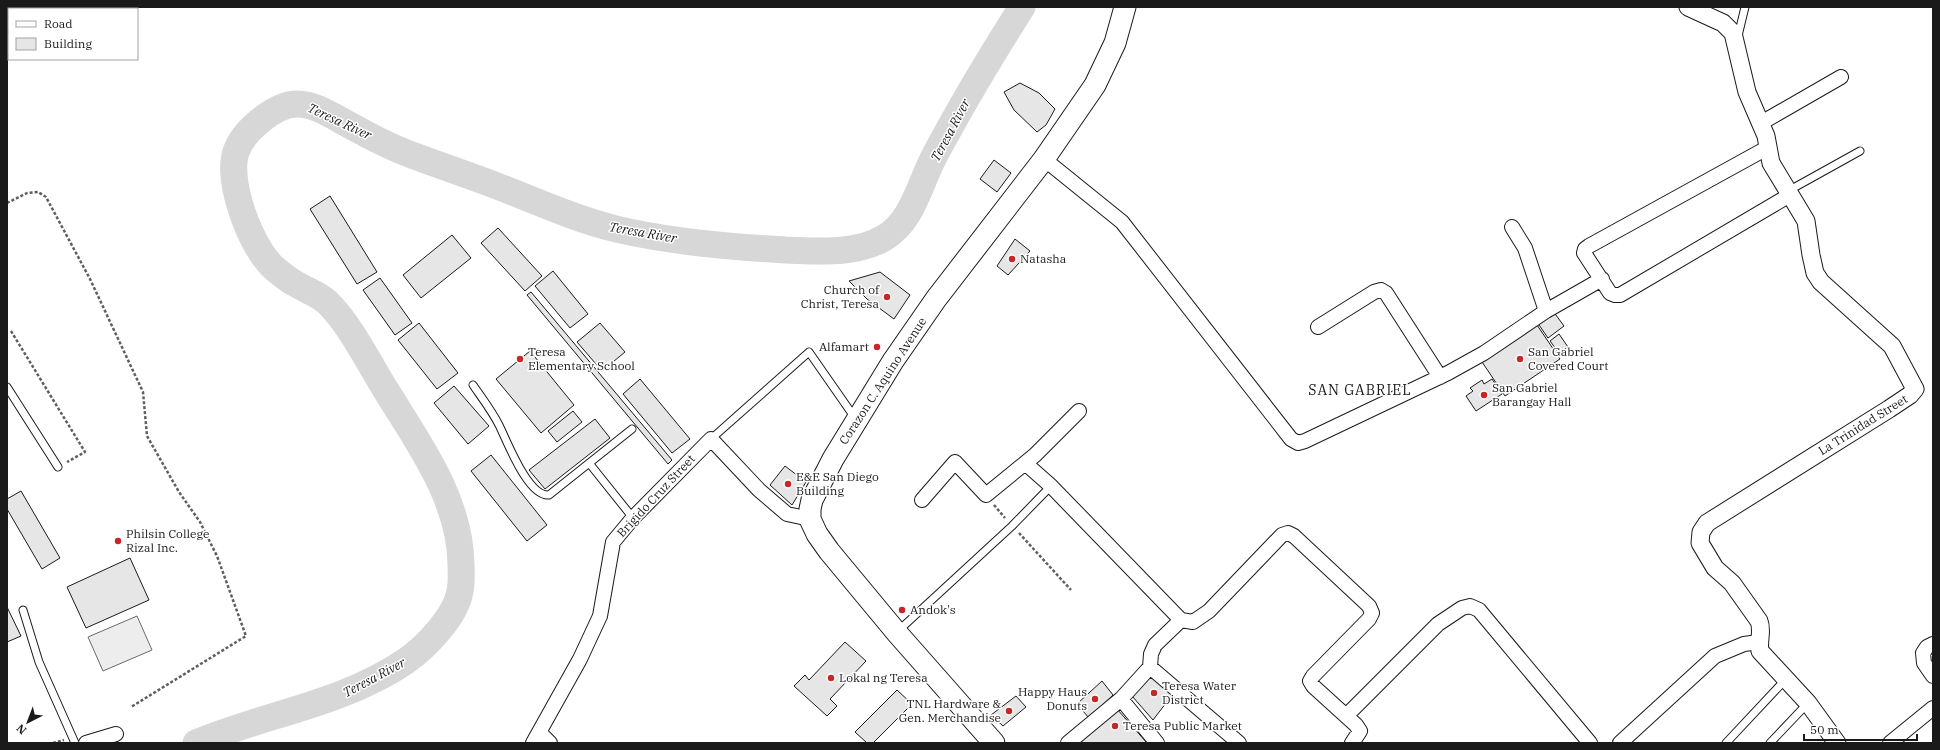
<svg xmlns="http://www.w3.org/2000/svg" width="1940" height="750" viewBox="0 0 1940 750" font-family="'IBM Plex Serif',serif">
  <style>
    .built { fill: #ededed; stroke: #6a6a6a }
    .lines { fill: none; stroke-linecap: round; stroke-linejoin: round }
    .river { stroke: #d7d7d7; stroke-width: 27 }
    .building { fill: #e6e6e6; stroke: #1a1a1a }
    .service-casing { stroke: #1a1a1a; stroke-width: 9 }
    .minor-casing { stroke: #1a1a1a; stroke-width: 16 }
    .tertiary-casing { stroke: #1a1a1a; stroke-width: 19 }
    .primary-casing { stroke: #1a1a1a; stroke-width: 23 }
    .path { stroke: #5f5f5f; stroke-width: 2.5; stroke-dasharray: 3 2; stroke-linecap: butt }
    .service { stroke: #fff; stroke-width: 7 }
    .minor { stroke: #fff; stroke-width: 14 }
    .tertiary { stroke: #fff; stroke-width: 17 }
    .primary { stroke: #fff; stroke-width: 21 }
    .poi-dot { fill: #c62828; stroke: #fff; stroke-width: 1.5 }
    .labels { text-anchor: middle; stroke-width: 3; stroke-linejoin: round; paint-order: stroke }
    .poi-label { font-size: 12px; fill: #1a1a1a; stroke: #fff; text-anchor: start }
    .street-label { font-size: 12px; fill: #1a1a1a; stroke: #fff }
    .water-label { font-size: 13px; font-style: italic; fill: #1a1a1a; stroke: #fff }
    .quarter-label { font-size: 14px; letter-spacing: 1px; fill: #1a1a1a; stroke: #fff }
  </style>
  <rect width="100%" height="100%" fill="#fff"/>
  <path class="built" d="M137,616L152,650L103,671L88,637Z"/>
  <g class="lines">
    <path class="river" d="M196,743C265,714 343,704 406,661C426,647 456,616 460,591C462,583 461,573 461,564C460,500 420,445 387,392C370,365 350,324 327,302C318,294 306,290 296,284C288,280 281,274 274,268C251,248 226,181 236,152C243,131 275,104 297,104C318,104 338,120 355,128C371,137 387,145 404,152C435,164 466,174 497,186C536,201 575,219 616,229C671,242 730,247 786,250C818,251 855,255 884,238C911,222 918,190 931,163C936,152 942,142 948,131C971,89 996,48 1022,7"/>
  </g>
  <path class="building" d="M1020,83L1039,93L1055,109L1046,125L1037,132L1014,110L1004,92Z
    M994,160L1011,173L997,192L980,179Z
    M330,196L377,272L357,284L310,209Z
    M498,228L542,276L525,291L481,243Z
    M452,235L471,258L421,298L403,275Z
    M1015,239L1030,251L1008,275L997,266Z
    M553,271L588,314L570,328L535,286Z
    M880,272L910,295L894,319L867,299L849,281Z
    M380,278L412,323L395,335L363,290Z
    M531,292L672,460L668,464L527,295Z
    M1553,311L1564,326L1548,338L1537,322Z
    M1535,322L1560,359L1505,396L1480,359Z
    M419,323L458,373L437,389L398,340Z
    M600,323L625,352L602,371L577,342Z
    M1559,334L1568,347L1559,353L1550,341Z
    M530,351L574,405L541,433L496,379Z
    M640,379L690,439L672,453L623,394Z
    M1492,379L1502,394L1476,411L1466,396L1473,391L1470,388L1482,380L1484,384Z
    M454,386L489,426L468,444L434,403Z
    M573,411L582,422L557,442L548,431Z
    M595,419L610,438L545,489L529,470Z
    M491,455L547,525L527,541L471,471Z
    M785,466L806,482L792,505L770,485Z
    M21,491L60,558L42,569L7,509V499Z
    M130,558L149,600L86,628L67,587Z
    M7,607L21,636L7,642Z
    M845,642L866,661L830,699L837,706L827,716L794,686L805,675L809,680Z
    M1151,672L1176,690L1153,720L1132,696Z
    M1102,681L1113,695L1089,718L1077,704Z
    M897,690L912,704L873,743H867L855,732Z
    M1016,696L1026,707L1003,726L991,715Z
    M1117,709L1147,743H1078Z"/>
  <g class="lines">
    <g class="service-casing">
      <path id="service" d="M1738,36L1745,7
        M1788,191L1860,151
        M473,385C482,398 492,411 499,425C507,441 528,497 549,495L632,429
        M7,387L58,467
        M711,439L809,352L855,418
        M589,463L633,518
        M23,610L39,662L75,743
        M898,631L1012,526L1051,486
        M1726,743L1786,679
        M1770,743L1808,703"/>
    </g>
    <g class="minor-casing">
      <path id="minor" d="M1761,123L1841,77
        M1767,148L1589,246L1585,249L1584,253L1610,293L1615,295H1620L1790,195
        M1044,159L1122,222L1291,439L1298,443L1305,441L1448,373L1484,353L1546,311L1602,279
        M1512,227L1525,248L1546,311
        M1318,327L1374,292L1381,290L1386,293L1440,377
        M1025,463L1051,486L1181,620L1193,622L1209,611L1282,535L1288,533L1294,536L1369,606L1372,613L1369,619L1313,676L1310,681L1313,686L1356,725L1360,731L1352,743
        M922,500L955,462L986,495L1035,455L1079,411
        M1933,644L1927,647L1923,653L1924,663L1933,676
        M1150,667L1239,743
        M1121,699L1157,743
        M1346,716L1438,624L1462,608L1470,606L1479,610L1590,743
        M540,733L550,743
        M86,743L116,734
        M533,743L580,659L600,616L613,542L633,518L711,439L759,490L787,514L810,519
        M1068,743L1121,699L1150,667L1151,654L1155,645L1181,620
        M1620,743L1715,656L1744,644L1759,642
        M1890,743L1933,708"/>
    </g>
    <g class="tertiary-casing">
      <path id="tertiary" d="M1688,7L1723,23L1733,33L1747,92L1766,136L1771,163L1806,221L1811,255L1815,273L1821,282L1892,346L1915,389L1910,395L1889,409L1707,523L1701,532L1700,543L1715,568L1732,583L1759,621C1763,631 1758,640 1760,651L1808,703L1837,743"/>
    </g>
    <g class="primary-casing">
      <path id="primary" d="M994,743L897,633L829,551L817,534L810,519V509L812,500L833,459L893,361L936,299L1044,159L1095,85L1115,43L1125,7"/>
    </g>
    <path class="path" d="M7,203L27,193L38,192L46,197L90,279L143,392L147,436L179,492L200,522L217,556L246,636L131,707
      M11,331L85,452L67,462
      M994,505L1005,518
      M1019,533L1071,590
      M53,743L64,740"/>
    <use href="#service" class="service"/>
    <use href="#minor" class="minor"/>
    <use href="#tertiary" class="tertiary"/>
    <use href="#primary" class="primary"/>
  </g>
  <g class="poi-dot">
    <circle cx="1012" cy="259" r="4"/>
    <circle cx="887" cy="297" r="4"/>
    <circle cx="877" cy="347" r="4"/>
    <circle cx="520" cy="359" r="4"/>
    <circle cx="1520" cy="359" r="4"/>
    <circle cx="1484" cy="395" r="4"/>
    <circle cx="788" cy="484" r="4"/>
    <circle cx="118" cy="541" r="4"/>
    <circle cx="902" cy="610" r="4"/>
    <circle cx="831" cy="678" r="4"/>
    <circle cx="1154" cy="693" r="4"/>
    <circle cx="1095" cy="699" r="4"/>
    <circle cx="1009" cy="711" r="4"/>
    <circle cx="1115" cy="726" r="4"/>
  </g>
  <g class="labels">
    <g class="poi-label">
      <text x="1020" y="263">Natasha</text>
      <text x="879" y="294" text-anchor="end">Church of<tspan x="879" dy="14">Christ, Teresa</tspan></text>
      <text x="869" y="351" text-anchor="end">Alfamart</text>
      <text x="528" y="356">Teresa<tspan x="528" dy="14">Elementary School</tspan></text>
      <text x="1528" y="356">San Gabriel<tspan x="1528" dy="14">Covered Court</tspan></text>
      <text x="1492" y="392">San Gabriel<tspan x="1492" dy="14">Barangay Hall</tspan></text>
      <text x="796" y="481">E&amp;E San Diego<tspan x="796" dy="14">Building</tspan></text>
      <text x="126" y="538">Philsin College<tspan x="126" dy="14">Rizal Inc.</tspan></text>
      <text x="910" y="614">Andok's</text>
      <text x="839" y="682">Lokal ng Teresa</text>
      <text x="1162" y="690">Teresa Water<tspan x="1162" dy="14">District</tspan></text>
      <text x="1087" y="696" text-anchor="end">Happy Haus<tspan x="1087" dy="14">Donuts</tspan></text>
      <text x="1001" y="708" text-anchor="end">TNL Hardware &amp;<tspan x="1001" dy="14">Gen. Merchandise</tspan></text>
      <text x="1123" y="730">Teresa Public Market</text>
    </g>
    <g class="street-label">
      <text transform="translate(883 381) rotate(-57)" y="4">Corazon C. Aquino Avenue</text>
      <text transform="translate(1863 425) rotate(-32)" y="4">La Trinidad Street</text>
      <text transform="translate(656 496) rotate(-47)" y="4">Brigido Cruz Street</text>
    </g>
    <g class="water-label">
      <text transform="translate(340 121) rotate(25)" y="5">Teresa River</text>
      <text transform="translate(950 130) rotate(-62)" y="5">Teresa River</text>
      <text transform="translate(643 232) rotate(10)" y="5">Teresa River</text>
      <text transform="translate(374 677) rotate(-28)" y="5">Teresa River</text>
    </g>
    <g class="quarter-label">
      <text x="1360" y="395">SAN GABRIEL</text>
    </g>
  </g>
  <rect width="1940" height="750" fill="none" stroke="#1a1a1a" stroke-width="16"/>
  <rect x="8" y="8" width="130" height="52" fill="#ffffff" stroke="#a3a3a3"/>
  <rect x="16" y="21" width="20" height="6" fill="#ffffff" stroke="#a3a3a3"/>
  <text x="44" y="28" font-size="12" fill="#1a1a1a">Road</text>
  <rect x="16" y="38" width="20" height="12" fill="#e6e6e6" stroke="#a3a3a3"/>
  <text x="44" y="48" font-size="12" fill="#1a1a1a">Building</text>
  <g transform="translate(28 722) rotate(222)" stroke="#ffffff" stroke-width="3" paint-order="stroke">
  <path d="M0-3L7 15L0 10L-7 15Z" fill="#1a1a1a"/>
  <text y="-6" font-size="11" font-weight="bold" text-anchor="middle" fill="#1a1a1a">N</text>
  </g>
  <path d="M1804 734v6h113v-6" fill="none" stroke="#1a1a1a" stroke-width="2"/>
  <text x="1810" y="734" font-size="12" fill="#1a1a1a" stroke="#ffffff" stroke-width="3" paint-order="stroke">50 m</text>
</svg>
